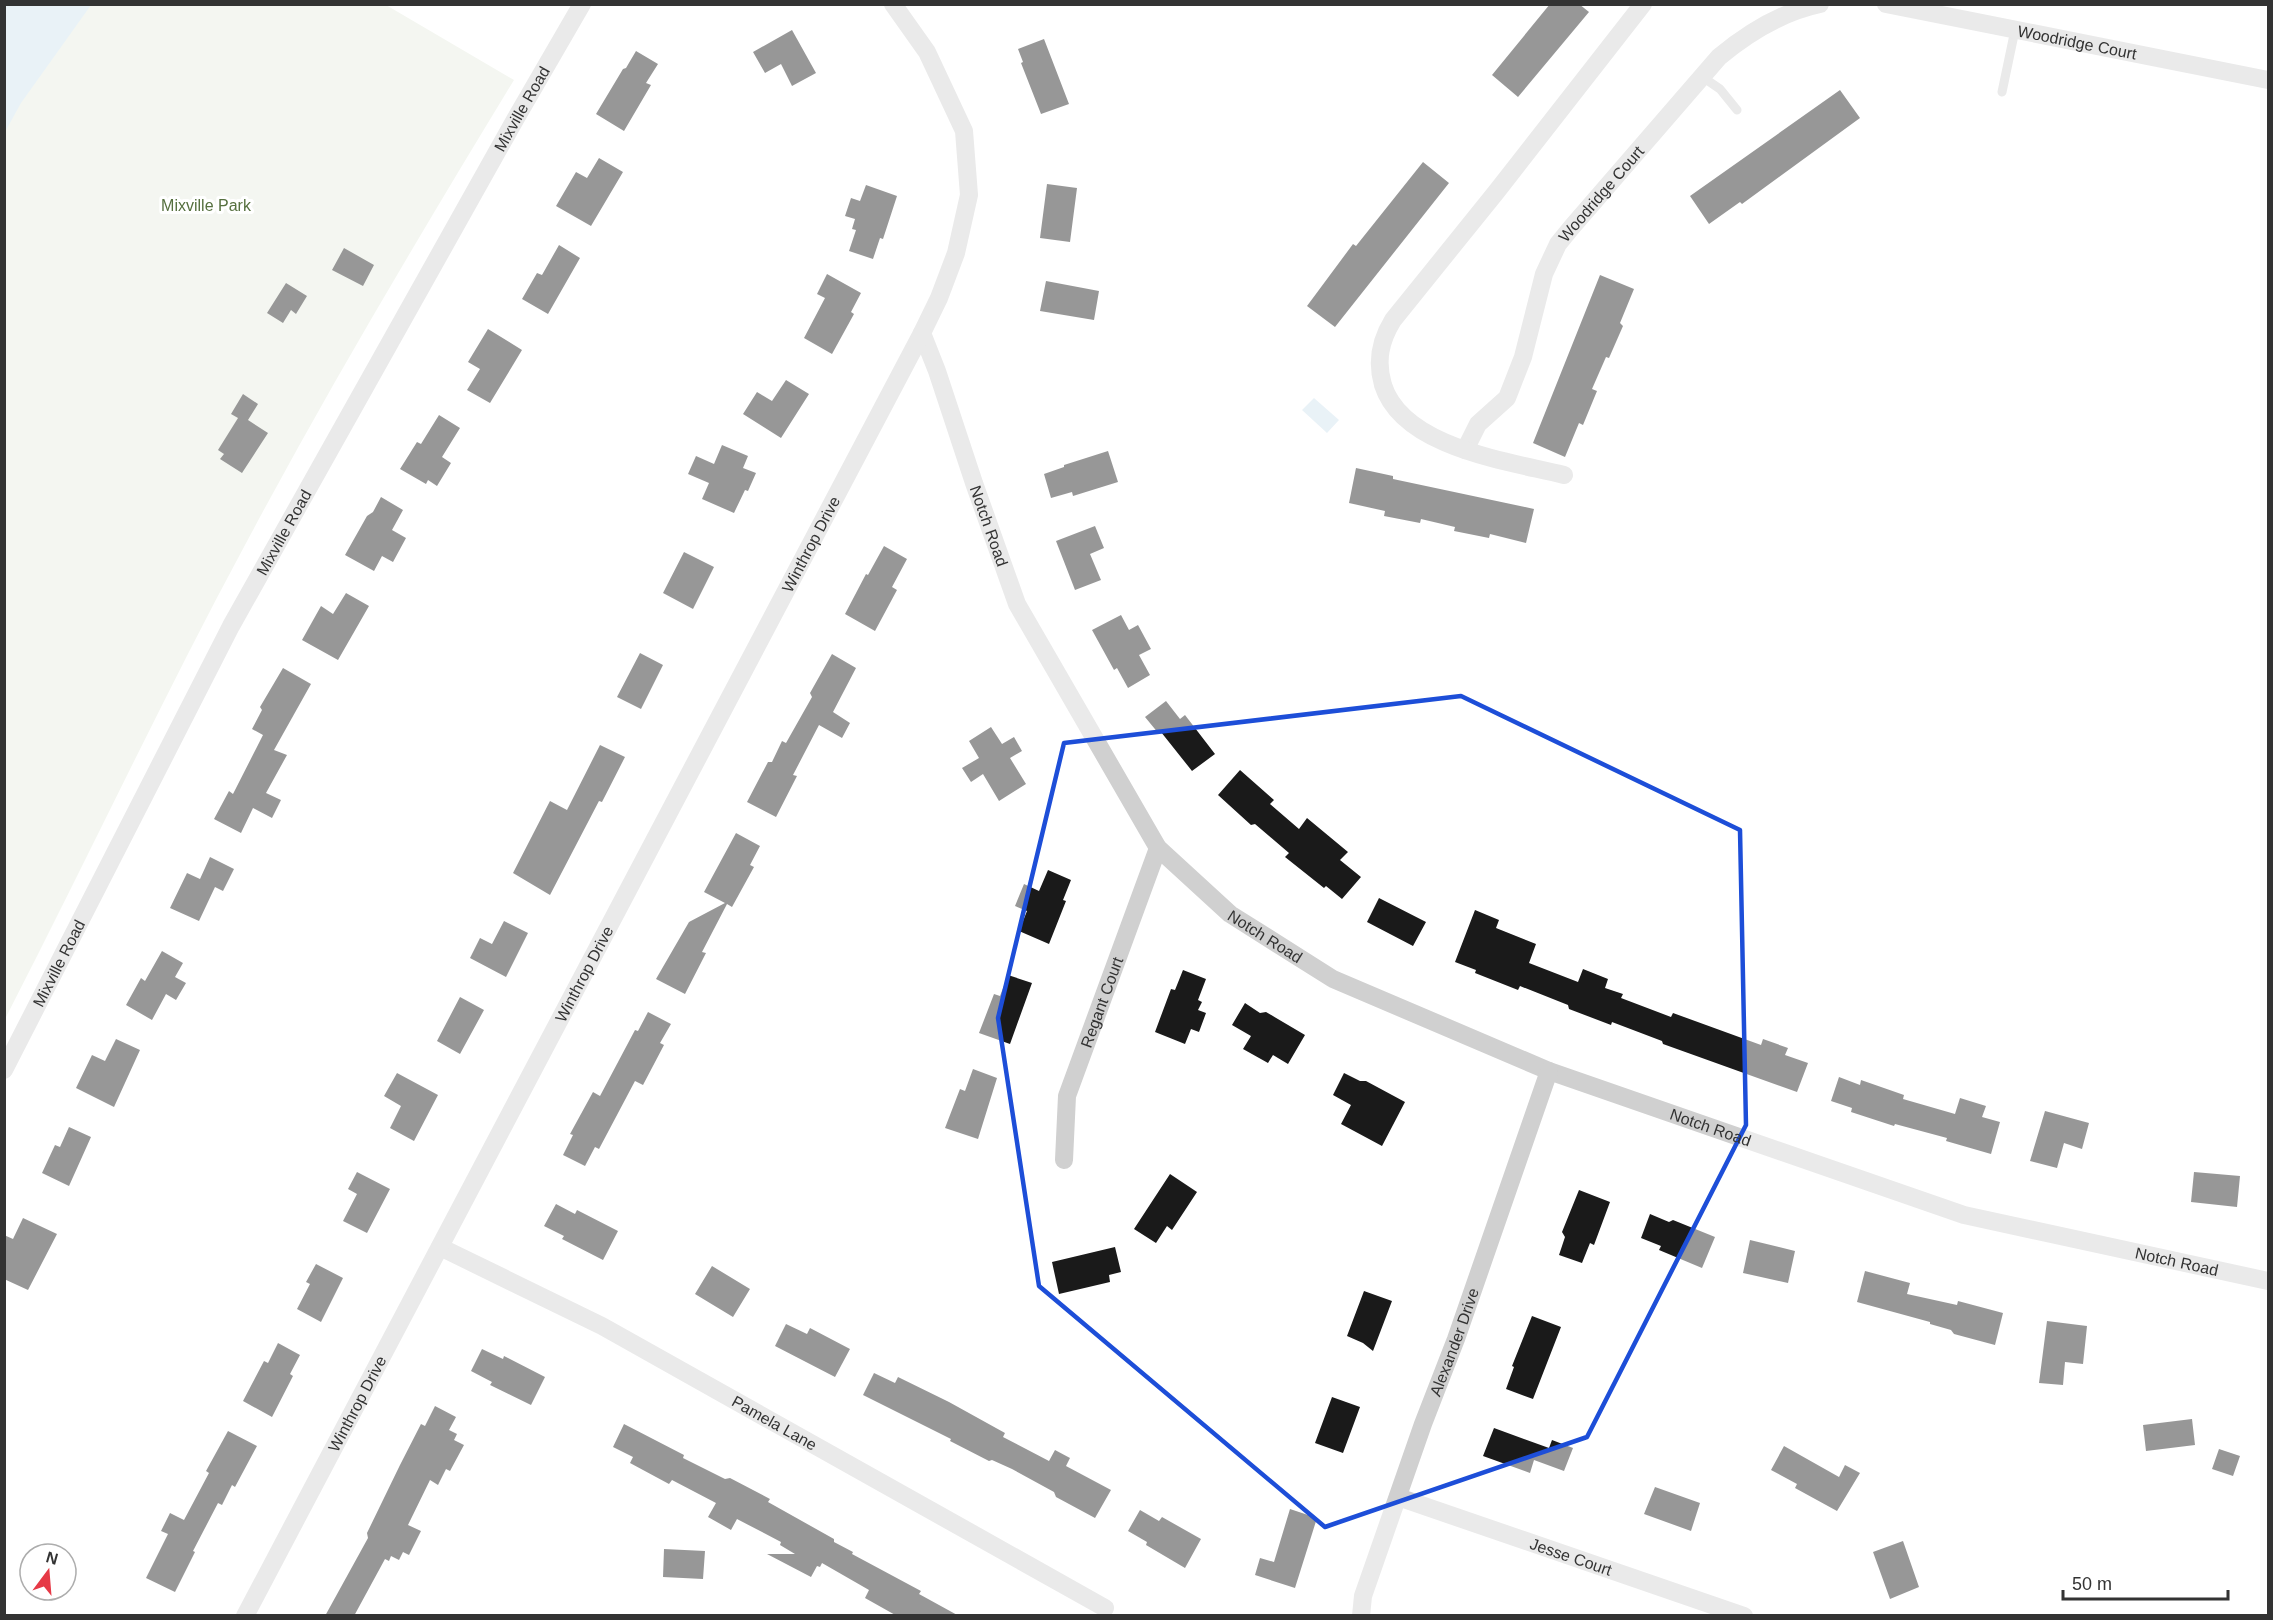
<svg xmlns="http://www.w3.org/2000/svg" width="2273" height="1620" viewBox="0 0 2273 1620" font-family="Arial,sans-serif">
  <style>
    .green { fill: #e6ecdf }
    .water { fill: #cfe2ee }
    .building { fill: #1a1a1a }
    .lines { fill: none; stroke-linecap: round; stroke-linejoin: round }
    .lane { stroke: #d0d0d0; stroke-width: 9 }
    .street { stroke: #d0d0d0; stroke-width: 18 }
    .marked { fill: none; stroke: #1d4ed8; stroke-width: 4.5; stroke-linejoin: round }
    .labels { text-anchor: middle; stroke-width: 6; stroke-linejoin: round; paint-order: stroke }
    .street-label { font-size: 16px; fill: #333; stroke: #fff }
    .park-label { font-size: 16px; fill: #56703f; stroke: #fff }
  </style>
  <rect width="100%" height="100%" fill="#fff"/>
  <path class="green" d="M5,5H386L514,80C421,233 329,387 245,545C161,701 86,862 5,1019Z"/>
  <path class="water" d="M5,4L91,5L21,103L5,132Z
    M1314,398L1339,420L1327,433L1302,410Z"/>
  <path class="building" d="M1550,4H1579L1589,12L1518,97L1492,75Z
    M792,30L816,73L792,86L781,64L765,73L753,52Z
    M1044,39L1069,104L1041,114L1021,63L1023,62L1018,49Z
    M636,51L658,64L646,83L651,85L624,131L596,114L623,69L626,68Z
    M1840,90L1860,118L1742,204L1740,202L1709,224L1690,196Z
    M599,158L623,172L591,226L556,206L576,172L587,178Z
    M1423,162L1449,183L1335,327L1307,306L1353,244L1356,246Z
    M1047,184L1077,188L1070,242L1040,238Z
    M866,185L897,196L883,239L880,238L873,259L849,251L856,230L852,229L855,219L845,216L851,198L860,201Z
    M559,245L580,258L548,314L522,299L537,273L542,275Z
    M344,248L374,265L363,286L332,270Z
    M827,274L861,293L851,312L854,314L832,354L804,338L825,298L817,294Z
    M1600,275L1634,289L1620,323L1623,326L1609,358L1606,357L1592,389L1597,391L1583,425L1579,423L1565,457L1533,443Z
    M1046,281L1099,291L1094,320L1040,311Z
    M286,283L307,296L296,314L291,310L283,323L267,313Z
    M488,329L522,350L490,403L467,390L480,369L468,362Z
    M786,380L809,394L781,438L743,414L757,392L772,401Z
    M243,394L258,404L248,420L268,433L242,473L220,459L224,454L218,450L238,418L231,414Z
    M439,415L460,428L442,457L451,463L437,486L428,480L426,484L400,469L417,442L421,444Z
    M722,445L748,456L743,468L756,473L748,491L745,490L734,513L702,499L709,483L688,474L696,456L714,464Z
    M1108,451L1118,482L1073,496L1072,492L1051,498L1044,474L1064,467V465Z
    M1356,468L1393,476V479L1534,509L1526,543L1490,534L1489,538L1454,531L1455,527L1421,519L1420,523L1384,516L1385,511L1349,503Z
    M381,497L403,510L392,530L406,538L393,562L382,556L374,571L345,555L367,516L373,512Z
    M1095,526L1104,548L1090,554L1101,580L1075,590L1056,541Z
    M884,546L907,559L892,587L897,590L875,631L845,614L866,574L868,575Z
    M684,552L714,567L693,609L663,593Z
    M346,593L369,606L338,660L302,640L321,606L333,614Z
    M1121,615L1129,630L1138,625L1151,649L1139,655L1150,675L1128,688L1117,668L1114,670L1092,630Z
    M640,653L663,665L641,709L617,697Z
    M832,654L856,668L833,712L850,723L842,738L819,725L793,775L797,776L776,817L747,802L768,762H772L782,741L786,743L812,697L810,693Z
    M283,668L311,684L274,750L287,755L266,793L281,800L272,818L253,808L241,833L214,819L229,791L233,794L263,735L252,729L262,710L260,707Z
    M1166,701L1180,719L1185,715L1215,754L1192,771L1161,732L1159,734L1145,717Z
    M991,727L1002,744L1014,737L1022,751L1010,758L1026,784L999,801L983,774L971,782L962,768L979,758L969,741Z
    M600,745L625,757L602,802L599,801L550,895L513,873L550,801L567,810Z
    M1240,770L1274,800L1270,804L1299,829L1307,818L1348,852L1340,860L1361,877L1342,899L1326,886L1324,888L1285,857L1289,853L1255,824L1251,825L1218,795Z
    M736,833L760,846L750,865L754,867L732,907L727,904L702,952L706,953L685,994L656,979L689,922L725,903L704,892Z
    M210,857L234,869L223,891L215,887L199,921L170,908L187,873L200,879Z
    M1048,870L1071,880L1063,900L1066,901L1049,944L1019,931L1027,911L1015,906L1024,884L1039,891Z
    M1379,898L1426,922L1413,946L1367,922Z
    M1475,910L1499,920L1496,928L1536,944L1529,963L1578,982L1583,969L1608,979L1605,988L1623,994L1621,998L1671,1017L1673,1013L1761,1045L1763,1039L1788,1048L1785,1055L1808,1063L1797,1092L1663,1044L1662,1041L1612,1022L1611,1025L1569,1009L1568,1005L1520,986L1518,990L1475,973L1476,970L1455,962Z
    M504,921L528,933L506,977L470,958L480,938L492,944Z
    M162,951L183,963L175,977L186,983L176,1000L166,994L152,1020L126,1005L141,978L145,981Z
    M1183,970L1206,979L1198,1000L1202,1002L1198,1010L1206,1013L1199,1032L1191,1029L1185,1044L1155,1032L1171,989L1175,990Z
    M1008,975L1032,983L1010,1044L979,1033L994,994L1000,996Z
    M460,997L484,1010L460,1054L437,1041Z
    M1245,1003L1260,1013L1266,1012L1305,1035L1288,1064L1273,1055L1268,1063L1243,1049L1251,1036L1232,1025Z
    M648,1012L671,1024L660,1043L664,1045L643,1085L635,1081L599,1149L595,1147L585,1166L563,1155L573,1135L570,1134L593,1092L600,1096L635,1030L638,1031Z
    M116,1039L140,1050L114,1107L76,1088L92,1055L105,1061Z
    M973,1069L997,1078L978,1139L945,1128L960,1089L965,1091Z
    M397,1073L438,1095L414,1141L390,1128L401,1106L384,1096Z
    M1344,1073L1360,1081H1366L1405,1102L1382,1146L1341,1124L1351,1105L1333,1095Z
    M1839,1077L1860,1085L1861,1080L1904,1095L1903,1099L1955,1114L1960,1098L1986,1106L1982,1117L2000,1122L1991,1154L1946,1141L1947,1138L1895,1124L1894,1126L1851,1112L1852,1108L1831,1101Z
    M2045,1111L2089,1123L2082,1149L2064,1143L2057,1168L2030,1161Z
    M69,1127L91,1137L69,1186L42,1173L55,1145L60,1147Z
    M357,1172L390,1189L367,1233L343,1221L357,1194L348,1189Z
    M2194,1172L2240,1176L2237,1207L2191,1202Z
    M1170,1174L1197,1192L1172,1230L1167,1226L1156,1243L1134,1229Z
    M1579,1190L1610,1202L1594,1245L1590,1243L1582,1263L1559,1255L1565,1237L1562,1232Z
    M556,1204L575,1214L577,1210L618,1231L603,1260L562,1239L564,1236L544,1226Z
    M1650,1214L1669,1222L1673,1220L1715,1237L1702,1268L1659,1250L1661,1246L1641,1238Z
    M23,1218L57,1234L28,1290L4,1279V1235L13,1239Z
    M1750,1240L1795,1251L1788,1283L1743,1273Z
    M1115,1247L1121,1272L1109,1275L1110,1282L1059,1294L1052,1262Z
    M316,1264L343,1278L321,1322L297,1309L310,1284L306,1282Z
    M712,1266L750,1289L733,1317L695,1294Z
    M1865,1271L1910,1283L1907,1294L1957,1305L1958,1301L2003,1313L1995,1345L1954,1334L1951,1330L1930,1324V1322L1857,1302Z
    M1364,1291L1392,1301L1373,1351L1363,1343L1347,1336Z
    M1532,1316L1561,1327L1533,1399L1506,1389L1514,1367L1512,1366Z
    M2047,1321L2087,1326L2083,1364L2065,1362L2063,1385L2039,1383Z
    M786,1324L807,1334L810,1328L850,1349L835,1377L775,1346Z
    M278,1343L300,1355L290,1374L293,1376L272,1417L243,1401L264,1361L268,1363Z
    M482,1349L503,1359L504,1356L545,1377L531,1405L490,1385L492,1382L471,1371Z
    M874,1373L895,1383L898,1377L949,1402L1005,1433L1003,1437L1049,1461L1055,1450L1070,1458L1066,1466L1111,1490L1095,1518L1056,1497L1054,1492L1012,1469L992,1460L989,1461L950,1441L951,1439L863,1395Z
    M1332,1397L1360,1407L1343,1453L1315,1443Z
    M435,1406L456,1417L449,1430L457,1434L454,1440L464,1445L450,1471L446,1469L438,1485L430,1480L408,1525L421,1531L409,1555L403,1552L399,1560L391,1556L389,1561L385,1559L354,1616H325L368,1538L367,1533L400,1465L421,1424L425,1426Z
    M2192,1419L2195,1445L2146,1451L2143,1425Z
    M624,1424L684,1455L683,1458L725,1479L730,1478L770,1499L768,1502L834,1539V1542L853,1552L852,1554L921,1591L919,1594L959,1616H897L865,1598L869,1590L822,1563L820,1567L817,1566L811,1577L767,1554H795L780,1545L781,1542L737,1519L731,1530L708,1517L716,1503L672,1480L669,1484L630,1463L633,1457L613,1447Z
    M1494,1428L1549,1448L1552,1440L1573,1448L1564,1471L1534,1460L1530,1473L1483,1456Z
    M228,1431L257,1446L235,1487L232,1485L222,1505L218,1503L193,1551L195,1552L175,1592L146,1578L168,1534L161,1531L170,1513L184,1520L209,1473L206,1471Z
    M1784,1446L1839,1477L1845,1465L1860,1473L1837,1511L1795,1488L1797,1484L1771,1470Z
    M2219,1449L2240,1456L2233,1476L2212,1469Z
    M1655,1487L1700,1503L1691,1531L1644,1514Z
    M1290,1509L1317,1518L1295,1588L1255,1575L1260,1558L1274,1562Z
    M1140,1510L1159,1521L1162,1517L1201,1539L1185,1568L1146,1545L1147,1542L1128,1531Z
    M1903,1541L1919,1587L1890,1599L1873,1552Z
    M664,1549L705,1551L703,1579L663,1577Z"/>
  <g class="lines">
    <path class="lane" d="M1701,76L1720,89L1737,110
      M2002,92L2015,30"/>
    <g class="street">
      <path id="s1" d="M893,4L927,52L964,131L969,195L956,253L939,298L922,333L937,371L974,483L1017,604L1158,848L1230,914L1333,979L1549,1071L1964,1215L2268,1281"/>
      <path id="s2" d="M1886,4L2268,80"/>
      <path id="s3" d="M1465,450L1478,424L1507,398L1523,357L1544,274L1558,244L1571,228L1719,57C1749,32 1782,12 1820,4"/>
      <path d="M1564,475C1508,461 1403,448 1383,385C1376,361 1380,341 1393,320L1497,191L1643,4"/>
      <path id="s4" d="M4,1070L231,626L516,118L582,4"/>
      <path id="s5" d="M1064,1160L1067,1096L1158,848"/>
      <path id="s6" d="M440,1247L602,1326L1105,1608"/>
      <path id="s7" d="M1398,1497L1744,1616"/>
      <path id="s8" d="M245,1616L922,333"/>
      <path id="s9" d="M1361,1616L1363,1596L1423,1424L1456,1339L1549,1071"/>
    </g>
  </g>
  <path d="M0 0H2273V1620H0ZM1461,696L1740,830L1746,1125L1587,1437L1325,1527L1039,1286L998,1018L1064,743Z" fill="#fff" fill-opacity=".55" fill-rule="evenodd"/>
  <path class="marked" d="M1461,696L1740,830L1746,1125L1587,1437L1325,1527L1039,1286L998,1018L1064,743Z"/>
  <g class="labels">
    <g class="street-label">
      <text dy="6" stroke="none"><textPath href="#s2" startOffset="195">Woodridge Court</textPath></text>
      <text dy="6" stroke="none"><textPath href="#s4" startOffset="1092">Mixville Road</textPath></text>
      <text dy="6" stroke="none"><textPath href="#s3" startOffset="297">Woodridge Court</textPath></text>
      <text dy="6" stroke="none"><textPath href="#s1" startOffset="561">Notch Road</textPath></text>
      <text dy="6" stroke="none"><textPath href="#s4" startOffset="606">Mixville Road</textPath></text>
      <text dy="6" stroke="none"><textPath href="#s8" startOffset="1212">Winthrop Drive</textPath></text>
      <text dy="6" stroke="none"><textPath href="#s1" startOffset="1065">Notch Road</textPath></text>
      <text dy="6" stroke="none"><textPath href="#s4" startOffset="120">Mixville Road</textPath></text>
      <text dy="6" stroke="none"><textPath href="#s8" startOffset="726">Winthrop Drive</textPath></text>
      <text dy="6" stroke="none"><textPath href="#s5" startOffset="164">Regant Court</textPath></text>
      <text dy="6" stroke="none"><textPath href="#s1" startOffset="1551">Notch Road</textPath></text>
      <text dy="6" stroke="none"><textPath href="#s1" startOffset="2037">Notch Road</textPath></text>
      <text dy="6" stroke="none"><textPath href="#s9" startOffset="290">Alexander Drive</textPath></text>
      <text dy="6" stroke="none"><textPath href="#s8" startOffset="240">Winthrop Drive</textPath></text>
      <text dy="6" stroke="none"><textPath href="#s6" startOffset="378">Pamela Lane</textPath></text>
      <text dy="6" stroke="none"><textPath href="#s7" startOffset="183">Jesse Court</textPath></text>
    </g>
    <g class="park-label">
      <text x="206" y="211">Mixville Park</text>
    </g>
  </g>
  <rect width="2273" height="1620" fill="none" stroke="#333333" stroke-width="12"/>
  <g transform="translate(48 1572) rotate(16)"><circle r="28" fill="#ffffff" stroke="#adadad" stroke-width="1.5"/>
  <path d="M0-4.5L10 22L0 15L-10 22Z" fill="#e63946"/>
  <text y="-9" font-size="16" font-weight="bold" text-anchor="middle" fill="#333333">N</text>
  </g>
  <path d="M2063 1590v9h165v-9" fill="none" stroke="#333333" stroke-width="3"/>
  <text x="2072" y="1590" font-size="18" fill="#333333" stroke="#ffffff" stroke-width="4.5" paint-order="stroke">50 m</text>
</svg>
